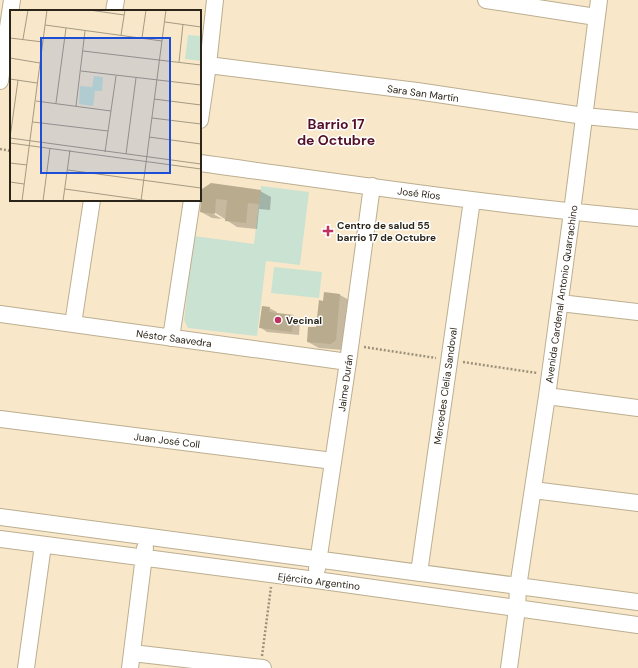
<svg xmlns="http://www.w3.org/2000/svg" width="638" height="668" viewBox="0 0 638 668" font-family="'DM Sans',sans-serif">
  <style>
    .green { fill: #cae2d1 }
    .shadow { fill: #0003 }
    .building { fill: #b9ab8d }
    .lines { fill: none; stroke-linecap: round; stroke-linejoin: round }
    .minor-casing { stroke: #bcae90; stroke-width: 18 }
    .path { stroke: #9d917b; stroke-width: 2.5; stroke-dasharray: 2 2; stroke-linecap: butt }
    .minor { stroke: #fff; stroke-width: 16 }
    .poi-dot { fill: #bf315f; stroke: #fff; stroke-width: 1.5 }
    .labels { text-anchor: middle; stroke-width: 3; stroke-linejoin: round; paint-order: stroke }
    .street-label { font-size: 10px; fill: #2b2519; stroke: #fff }
    .poi-label { font-size: 10px; font-weight: bold; fill: #2b2519; stroke: #fff; text-anchor: start }
    .district-label { font-size: 14px; font-weight: bold; fill: #541026; stroke: #fff }
    .inset-road { fill: none; stroke: #a69a83; stroke-width: 1 }
    .view { fill: #1d4ed8; fill-opacity: 0.15; stroke: #1d4ed8; stroke-width: 2 }
    .inset-edge { fill: none; stroke: #2b2519; stroke-width: 2 }
  </style>
  <rect width="100%" height="100%" fill="#f8e8c9"/>
  <path class="green" d="M261,186L309,192L300,265L266,261L257,336L188,328L184,320L194,236L254,244Z
    M274,267L322,272L319,298L271,293Z"/>
  <path class="shadow" d="M203,190L260,191L271,197L270,210L259,209L257,229L237,227L211,210L210,212L222,219L212,218L201,212Z
    M324,293L340,295L351,301L343,350L319,348L308,342L317,329L324,302Z
    M269,308L277,312L276,314L293,316L300,320L299,335L267,332L260,327Z"/>
  <path class="building" d="M211,183L261,190L259,204L248,203L246,223L225,221L227,200L216,199L215,214L200,212L202,189Z
    M324,292L340,294L336,340L331,344L307,342L308,327H316L319,300L323,301Z
    M262,306L270,307L269,312L294,315L292,332L259,328Z"/>
  <g class="lines">
    <g class="minor-casing">
      <path id="minor" d="M486,0L596,17
        M114,11L116,0
        M208,65L417,91L584,116L638,121
        M0,81L12,0
        M200,120L208,65L215,0
        M200,163C346,183 491,205 638,218
        M560,303L638,312
        M0,314L348,362
        M73,324L92,200
        M171,338L192,200
        M547,396L638,408
        M0,419L333,461
        M533,490L638,503
        M0,517L638,602
        M0,539L316,580L638,625
        M317,569L348,362L372,186
        M419,573L472,200
        M132,653L263,668
        M26,668L43,545
        M130,668L145,548
        M509,668L517,609L518,587L547,396L572,212L599,0"/>
    </g>
    <path class="path" d="M0,149L11,151
      M364,347L436,358
      M463,362L537,373
      M262,656L271,587"/>
    <use href="#minor" class="minor"/>
  </g>
  <g class="poi-dot">
    <path d="M326 225h4v4h4v4h-4v4h-4v-4h-4v-4h4z"/>
    <circle cx="278" cy="320" r="4"/>
  </g>
  <g class="labels">
    <g class="street-label">
      <text transform="translate(423 93) rotate(8)" y="4">Sara San Martín</text>
      <text transform="translate(419 193) rotate(7)" y="4">José Ríos</text>
      <text transform="translate(561 294) rotate(-82)" y="4">Avenida Cardenal Antonio Quarrachino</text>
      <text transform="translate(174 338) rotate(8)" y="4">Néstor Saavedra</text>
      <text transform="translate(345 383) rotate(-82)" y="4">Jaime Durán</text>
      <text transform="translate(445 386) rotate(-82)" y="4">Mercedes Clelia Sandoval</text>
      <text transform="translate(167 440) rotate(7)" y="4">Juan José Coll</text>
      <text transform="translate(319 581) rotate(7)" y="4">Ejército Argentino</text>
    </g>
    <g class="poi-label">
      <text x="337" y="229">Centro de salud 55<tspan x="337" dy="12">barrio 17 de Octubre</tspan></text>
      <text x="286" y="324">Vecinal</text>
    </g>
    <g class="district-label">
      <text x="336" y="129">Barrio 17<tspan x="336" dy="16">de Octubre</tspan></text>
    </g>
  </g>
  <g transform="translate(10 10)">
    <rect width="191" height="191" fill="#f8e8c9"/>
    <path d="M178,25L191,26V51L175,49ZM84,66L93,67L92,81H85L83,96L69,94L70,76L82,77Z" fill="#cae2d1"/>
    <path class="inset-road" d="M79,0L114,5M155,12L191,17M35,15L152,31M111,25L115,0M0,28L33,32M132,28L136,0M13,29L18,0M73,41L191,55M0,48L30,53M169,52L173,14M71,61L191,75M0,69L27,73M144,89L191,95M26,91L101,101M46,93L56,18M66,96L75,21M142,108L191,114M23,112L98,121M139,127L191,134M0,128L191,154M0,128L8,70M0,133L191,159M95,142L106,66M116,144L126,68M0,153L17,155M58,160L191,178M0,172L14,174M55,179L140,191M12,191L37,0M33,191L40,138M53,191L60,140M131,191L156,0"/>
    <path class="view" d="M31,28H160V163H31Z"/>
    <rect width="191" height="191" class="inset-edge"/>
  </g>
</svg>
